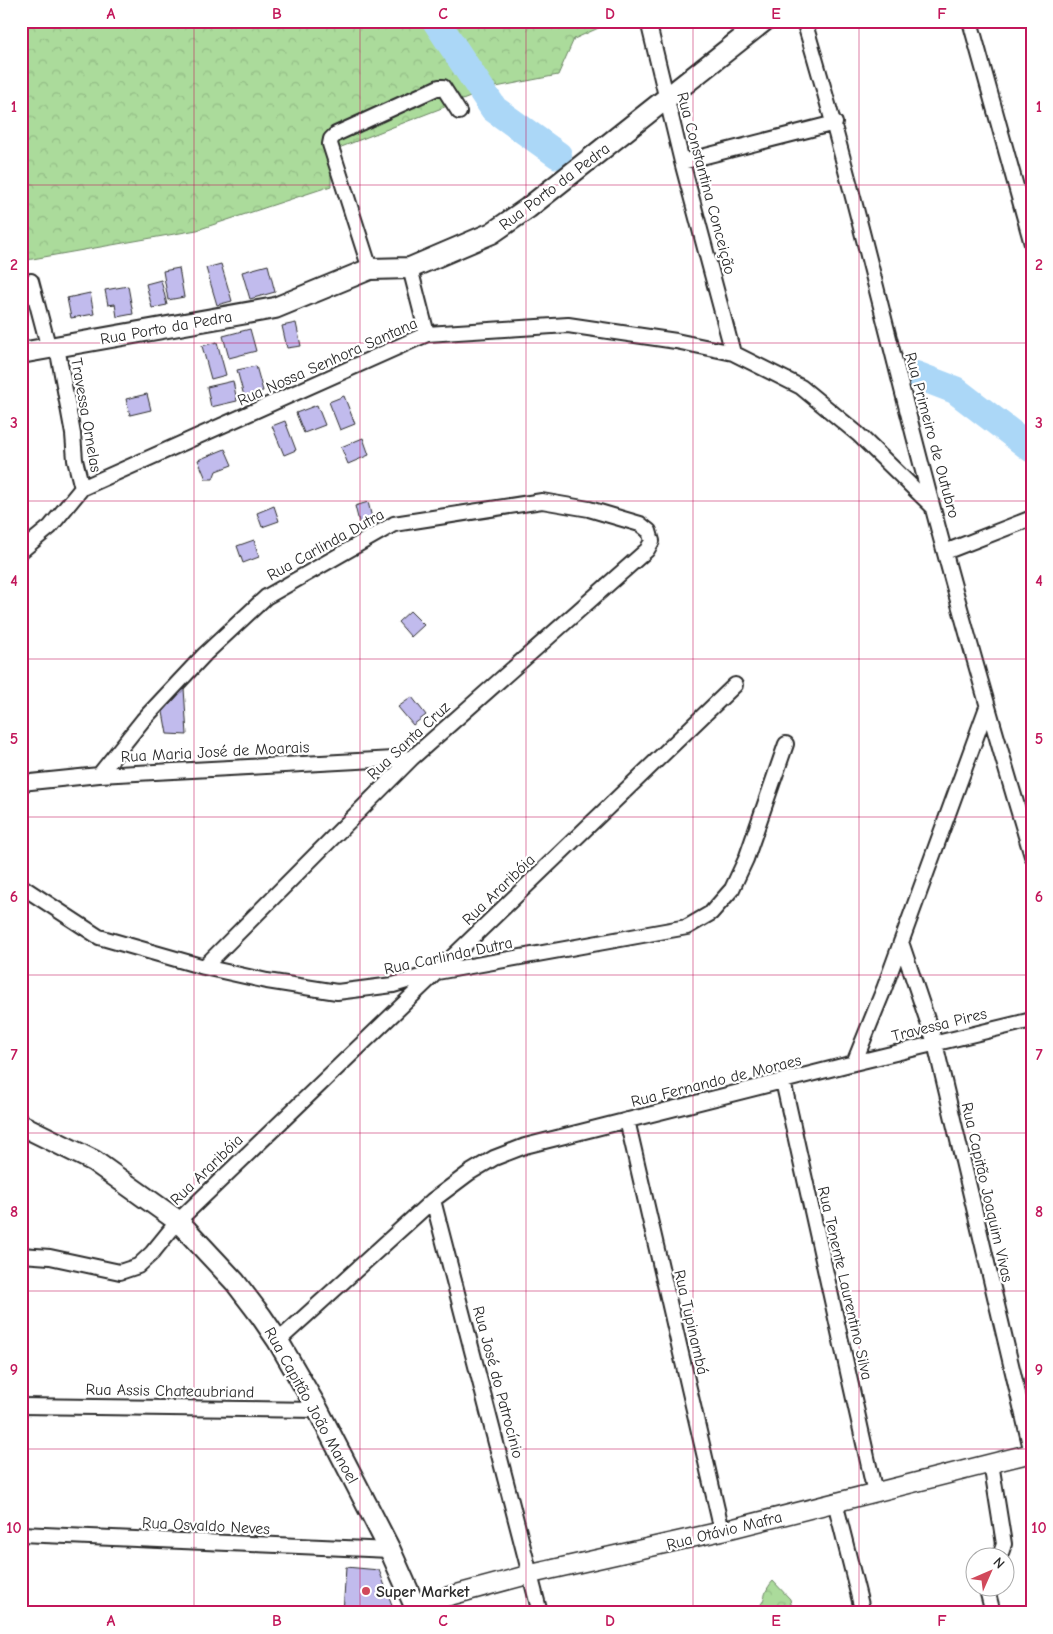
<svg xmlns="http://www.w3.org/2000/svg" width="1053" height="1634" viewBox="0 0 1053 1634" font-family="'Comic Neue',sans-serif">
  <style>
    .forest { fill: url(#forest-crowns); stroke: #6b8363 }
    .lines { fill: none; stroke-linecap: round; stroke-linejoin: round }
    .river { stroke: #abd7f7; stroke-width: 28 }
    .building { fill: #c1bbed; stroke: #2b2b2b }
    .minor-casing { stroke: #2b2b2b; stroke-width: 18 }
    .tertiary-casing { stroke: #2b2b2b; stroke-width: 21 }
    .secondary-casing { stroke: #2b2b2b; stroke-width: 24 }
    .minor { stroke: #fff; stroke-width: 14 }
    .tertiary { stroke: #fff; stroke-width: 18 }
    .secondary { stroke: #fff; stroke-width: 20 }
    .grid { fill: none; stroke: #c2185b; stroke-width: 1; stroke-opacity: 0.55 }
    .poi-dot { fill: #d1495b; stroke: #fff; stroke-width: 2 }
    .labels { text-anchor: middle; stroke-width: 4.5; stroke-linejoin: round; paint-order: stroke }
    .street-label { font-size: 16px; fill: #2b2b2b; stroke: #fff }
    .poi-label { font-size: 16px; font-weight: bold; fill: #2b2b2b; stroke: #fff; text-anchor: start }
    .neatline { fill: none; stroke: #c2185b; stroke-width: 2 }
    .grid-label { font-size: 16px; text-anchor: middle; font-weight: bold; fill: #c2185b }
  </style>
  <defs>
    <pattern id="forest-crowns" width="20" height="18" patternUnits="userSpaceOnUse" patternTransform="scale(1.25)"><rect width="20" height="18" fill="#abdb9b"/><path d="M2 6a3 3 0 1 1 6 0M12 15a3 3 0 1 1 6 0" fill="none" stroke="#93bc86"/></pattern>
  </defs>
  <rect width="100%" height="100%" fill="#fff"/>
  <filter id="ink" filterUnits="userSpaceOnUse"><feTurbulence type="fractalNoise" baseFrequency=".02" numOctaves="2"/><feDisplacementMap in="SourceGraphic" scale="10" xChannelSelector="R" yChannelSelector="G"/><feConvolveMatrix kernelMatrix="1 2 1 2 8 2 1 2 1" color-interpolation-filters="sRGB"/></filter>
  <g filter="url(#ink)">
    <path class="forest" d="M21,21H614L574,39L558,75L496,87L331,151V186L197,230L21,261Z
      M773,1581L790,1599L793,1613H745C772,1604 758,1597 773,1581Z"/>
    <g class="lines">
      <path class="river" d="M436,21L494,109L558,155
        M916,375L955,390L1032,449"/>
    </g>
    <path class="building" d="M221,264L232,301L217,305L206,268Z
      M268,265L275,292L250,299L242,272Z
      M179,268L184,297L168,300L163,271Z
      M161,280L167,305L152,308L146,284Z
      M128,286L133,314L117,317L115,304L108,305L105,290Z
      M90,293L94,314L71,318L67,298Z
      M296,323L301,346L287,348L282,326Z
      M250,329L256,351L229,358L223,336Z
      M217,342L226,375L211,379L202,346Z
      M256,366L263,391L244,396L237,370Z
      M233,381L237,401L211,407L207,387Z
      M147,394L151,410L130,415L126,399Z
      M344,396L355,424L340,430L329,402Z
      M317,405L325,425L304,433L296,413Z
      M285,421L296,450L284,455L272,426Z
      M363,438L369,455L348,464L341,447Z
      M225,449L232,465L216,471L213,479H206L198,460Z
      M368,502L374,526L361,530L355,506Z
      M274,506L279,521L262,527L257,513Z
      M254,540L259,557L243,563L237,546Z
      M410,611L424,625L411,637L398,622Z
      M184,688L187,735L167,734L163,712Z
      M412,697L426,715L413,725L398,707Z
      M346,1567L379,1570L395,1613H343Z"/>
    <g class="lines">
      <g class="minor-casing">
        <path id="minor" d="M648,21L682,162L733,353
          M804,21C852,181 889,344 932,505C963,622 997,740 1032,856
          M970,21L1032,244
          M682,162L835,123
          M410,268L427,334
          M370,269L330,144L331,139L336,134L439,87H443L459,112
          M31,281L49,349
          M57,347L73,434L75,460L82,488
          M21,551L50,527L82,488L427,334L568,325L676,341L733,353L801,387L858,434L932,506
          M945,552L1032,518
          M99,775L143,720L205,654L266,597L394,524L542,501L589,509L640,524L649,531L652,541L647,550L412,758L204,967
          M21,783L99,775L412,758
          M21,886L99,937L204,967L267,981L337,992L393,985L437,972L687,927L711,913L732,889L746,859L786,744
          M901,942L935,1043L1032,1453
          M854,1063L1032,1020
          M783,1081L875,1493
          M627,1120L722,1531
          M433,1200L540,1613
          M21,1255L50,1257L120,1272L138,1266L152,1253L178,1221L735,685
          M278,1341L433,1200L469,1173L494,1158L525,1146L854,1063L884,989L987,707
          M21,1406L318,1410
          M991,1463L1004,1544L1000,1556
          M835,1502L863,1613
          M21,1534L390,1550
          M986,1586L993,1613"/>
      </g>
      <g class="tertiary-casing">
        <path id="tertiary" d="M416,1605L531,1574L722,1531L1032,1453"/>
      </g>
      <g class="secondary-casing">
        <path id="secondary" d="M21,353L275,308L370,269L410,268L492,233L528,208L764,21
          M21,1125L94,1161L178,1221L235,1282L261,1316L278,1341L318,1410L390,1550L418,1613"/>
      </g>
      <use href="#minor" class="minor"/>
      <use href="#tertiary" class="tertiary"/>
      <use href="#secondary" class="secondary"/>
    </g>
  </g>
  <path class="grid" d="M194,21V1613M360,21V1613M526,21V1613M693,21V1613M859,21V1613M21,185H1032M21,343H1032M21,501H1032M21,659H1032M21,817H1032M21,975H1032M21,1133H1032M21,1291H1032M21,1449H1032"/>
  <circle class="poi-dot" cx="366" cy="1591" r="5"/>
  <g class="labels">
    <g class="street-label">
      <text transform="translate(707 183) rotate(75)" y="6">Rua Constantina Conceição</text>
      <text transform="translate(554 186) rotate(-37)" y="6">Rua Porto da Pedra</text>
      <text transform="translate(166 327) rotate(-10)" y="6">Rua Porto da Pedra</text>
      <text transform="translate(327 361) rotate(-24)" y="6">Rua Nossa Senhora Santana</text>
      <text transform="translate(87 415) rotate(80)" y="6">Travessa Ornelas</text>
      <text transform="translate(933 435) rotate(75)" y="6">Rua Primeiro de Outubro</text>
      <text transform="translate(325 544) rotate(-29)" y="6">Rua Carlinda Dutra</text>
      <text transform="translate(408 740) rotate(-43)" y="6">Rua Santa Cruz</text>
      <text transform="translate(215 751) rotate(-3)" y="6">Rua Maria José de Moarais</text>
      <text transform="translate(498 889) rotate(-44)" y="6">Rua Araribóia</text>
      <text transform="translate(448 955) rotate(-12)" y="6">Rua Carlinda Dutra</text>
      <text transform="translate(939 1024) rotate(-14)" y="6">Travessa Pires</text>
      <text transform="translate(716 1080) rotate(-14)" y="6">Rua Fernando de Moraes</text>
      <text transform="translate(206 1169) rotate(-44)" y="6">Rua Araribóia</text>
      <text transform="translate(988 1192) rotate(77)" y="6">Rua Capitão Joaquim Vivas</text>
      <text transform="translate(846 1283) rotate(77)" y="6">Rua Tenente Laurentino Silva</text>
      <text transform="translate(692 1322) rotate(77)" y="6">Rua Tupinambá</text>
      <text transform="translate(499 1382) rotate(75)" y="6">Rua José do Patrocínio</text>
      <text transform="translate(170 1390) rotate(1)" y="6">Rua Assis Chateaubriand</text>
      <text transform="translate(312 1405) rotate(61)" y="6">Rua Capitão João Manoel</text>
      <text transform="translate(206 1525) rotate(3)" y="6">Rua Osvaldo Neves</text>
      <text transform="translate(724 1530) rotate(-14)" y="6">Rua Otávio Mafra</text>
    </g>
    <g class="poi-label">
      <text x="376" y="1597">Super Market</text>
    </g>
  </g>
  <rect width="1053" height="1634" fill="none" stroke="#fff" stroke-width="55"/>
  <g transform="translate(990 1572) rotate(45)"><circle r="24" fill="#ffffff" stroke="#aaaaaa"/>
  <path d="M0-4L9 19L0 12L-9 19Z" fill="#d1495b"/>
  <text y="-8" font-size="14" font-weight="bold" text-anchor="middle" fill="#2b2b2b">N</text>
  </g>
  <rect x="28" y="28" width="998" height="1578" class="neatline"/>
  <g class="grid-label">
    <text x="111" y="19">A</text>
    <text x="277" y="19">B</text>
    <text x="443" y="19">C</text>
    <text x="610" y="19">D</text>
    <text x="776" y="19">E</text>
    <text x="942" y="19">F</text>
    <text x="14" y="112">1</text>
    <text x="1039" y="112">1</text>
    <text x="14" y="270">2</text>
    <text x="1039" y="270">2</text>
    <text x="14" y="428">3</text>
    <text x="1039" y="428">3</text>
    <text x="14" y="586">4</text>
    <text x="1039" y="586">4</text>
    <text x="14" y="744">5</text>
    <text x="1039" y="744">5</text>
    <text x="14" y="902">6</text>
    <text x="1039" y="902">6</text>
    <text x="14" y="1060">7</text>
    <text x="1039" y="1060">7</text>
    <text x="14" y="1217">8</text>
    <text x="1039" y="1217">8</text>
    <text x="14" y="1375">9</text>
    <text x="1039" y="1375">9</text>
    <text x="14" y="1533">10</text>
    <text x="1039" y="1533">10</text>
    <text x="111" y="1626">A</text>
    <text x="277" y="1626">B</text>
    <text x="443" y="1626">C</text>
    <text x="610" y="1626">D</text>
    <text x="776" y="1626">E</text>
    <text x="942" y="1626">F</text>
  </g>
</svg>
